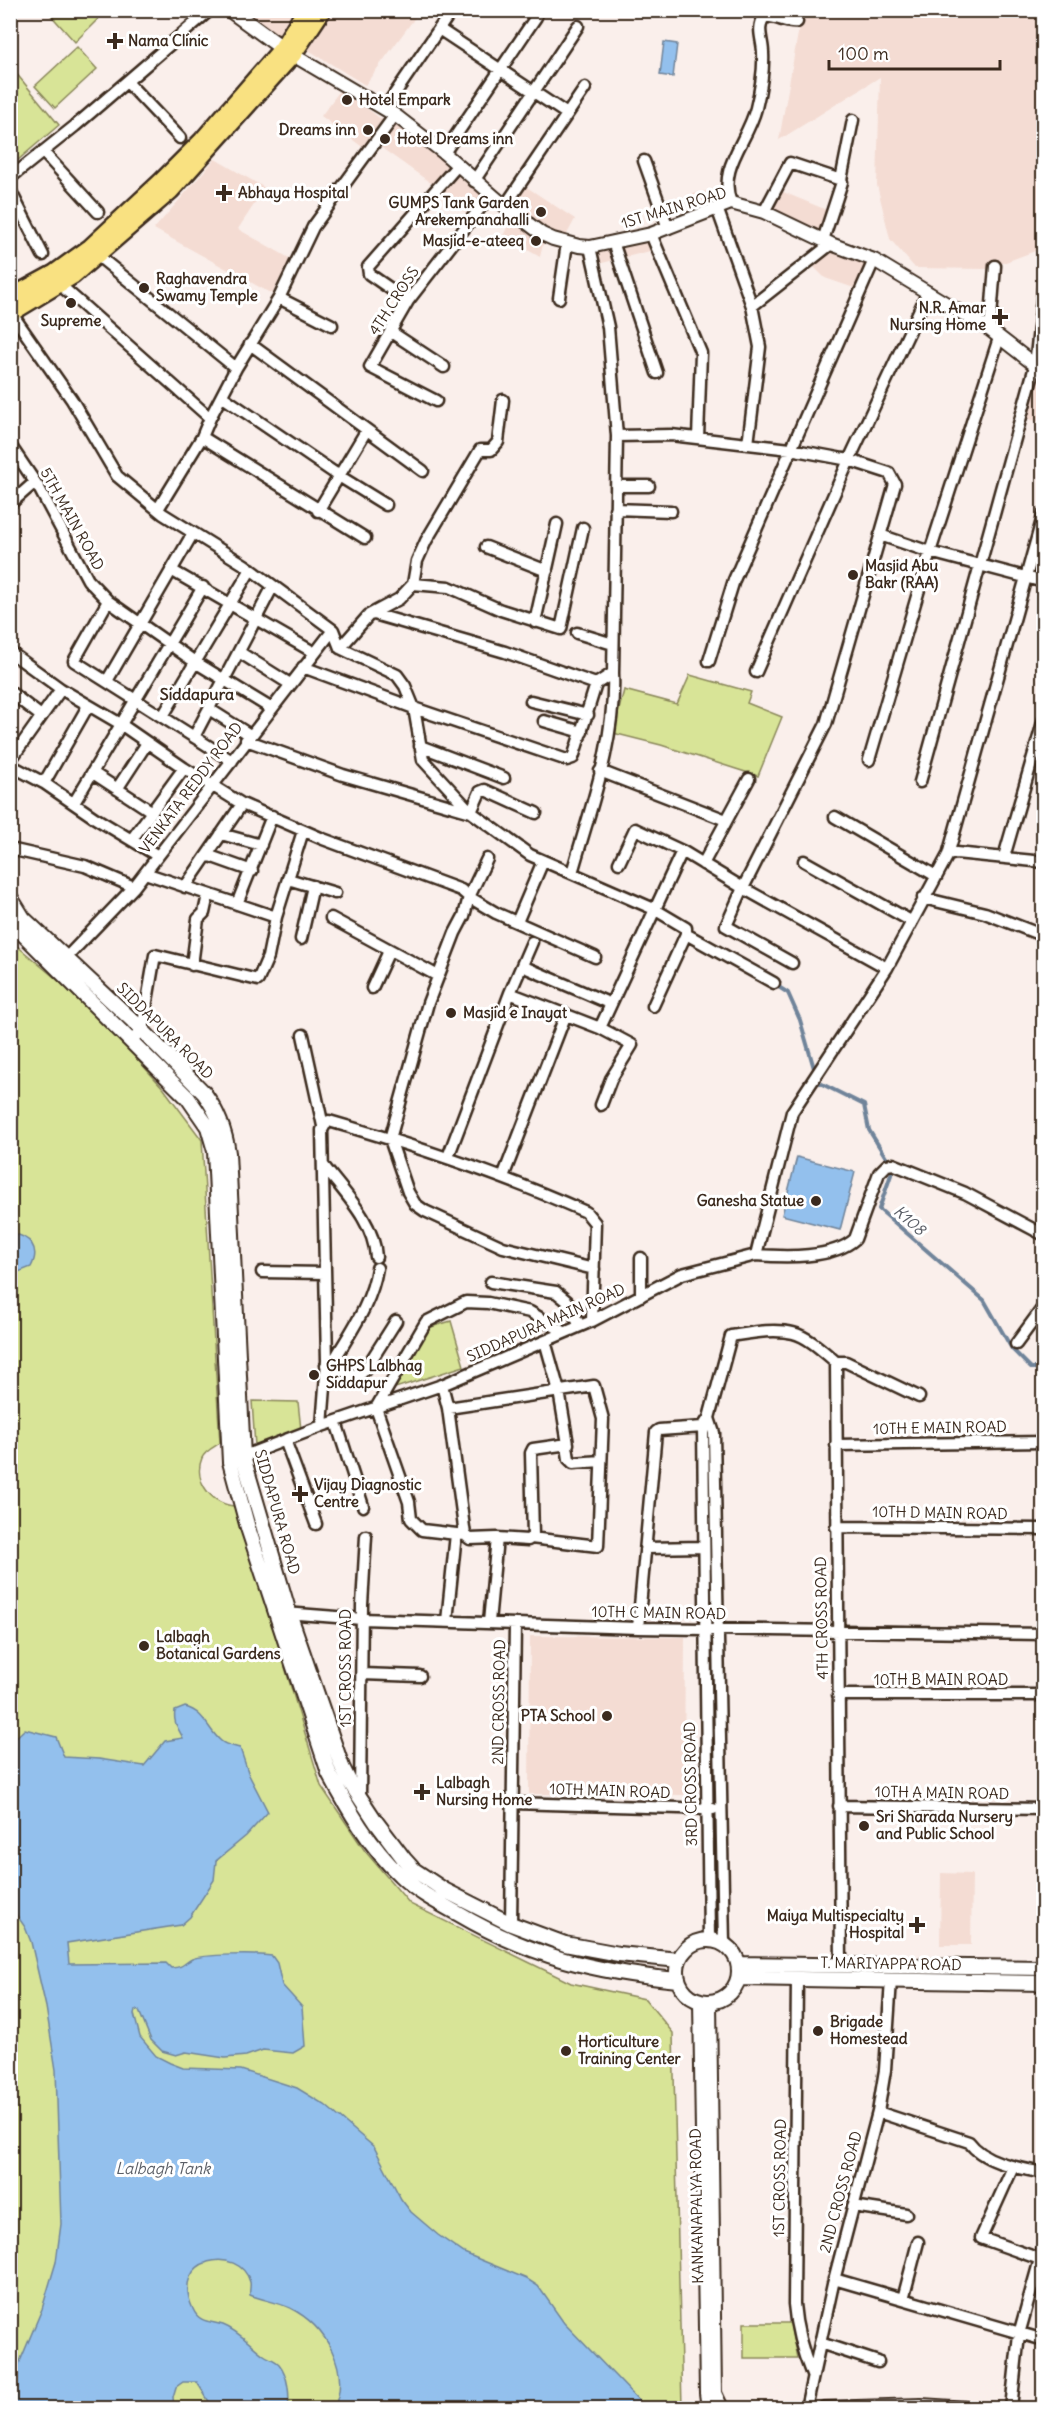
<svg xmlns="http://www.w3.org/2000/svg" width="1054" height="2419" viewBox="0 0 1054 2419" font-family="Delius,sans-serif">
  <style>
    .built { fill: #f4dcd3 }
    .green { fill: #d8e497; stroke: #8a875a; stroke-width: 1.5 }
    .water { fill: #93c0ed; stroke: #70849a; stroke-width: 1.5 }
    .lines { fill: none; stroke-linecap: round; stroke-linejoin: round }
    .stream { stroke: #70849a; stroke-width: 4 }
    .minor-casing { stroke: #3b2a1e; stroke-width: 15 }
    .tertiary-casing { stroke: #3b2a1e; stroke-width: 16 }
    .secondary-casing { stroke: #3b2a1e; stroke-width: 18 }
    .primary-casing { stroke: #3b2a1e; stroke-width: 20 }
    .minor { stroke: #fff; stroke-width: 10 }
    .tertiary { stroke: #fff; stroke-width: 12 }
    .secondary { stroke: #fff; stroke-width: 14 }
    .primary { stroke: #f9e181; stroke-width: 15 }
    .poi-dot { fill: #3b2a1e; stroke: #fff; stroke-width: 2 }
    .labels { text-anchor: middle; stroke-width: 6; stroke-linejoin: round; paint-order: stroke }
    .poi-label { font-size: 15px; font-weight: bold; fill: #3b2a1e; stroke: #fff; text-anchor: start }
    .street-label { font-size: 15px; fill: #3b2a1e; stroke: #fff }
    .neighbourhood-label { font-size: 16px; font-weight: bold; fill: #3b2a1e; stroke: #fff }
    .water-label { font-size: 16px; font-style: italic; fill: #5a5e66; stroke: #fff }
  </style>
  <rect width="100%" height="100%" fill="#faefeb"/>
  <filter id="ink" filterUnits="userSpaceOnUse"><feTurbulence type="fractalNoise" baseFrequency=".0167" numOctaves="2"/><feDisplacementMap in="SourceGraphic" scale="12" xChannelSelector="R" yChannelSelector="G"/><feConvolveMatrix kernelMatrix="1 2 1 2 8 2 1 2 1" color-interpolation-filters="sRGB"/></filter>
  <g filter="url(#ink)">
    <path class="built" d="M332,10H420V11L365,85L307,49Z
      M256,11H294L279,35L251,17Z
      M802,11H1043V248L987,269L915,268L890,239L877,185L880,77L779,140Z
      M341,89L385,122L365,149L321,116Z
      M393,119L454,166L435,186L376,144Z
      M215,159L265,188L238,229L291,259L272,294L154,229Z
      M458,170L486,194L470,216L439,194Z
      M525,186L575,219L566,236L544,229L513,203Z
      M727,187L731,200L694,213L688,195Z
      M776,189L829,211L821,233L766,207Z
      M507,211L544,240L540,257L503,236L507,228L499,222Z
      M649,239L654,250L598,264L595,251Z
      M832,246L871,261L857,289L825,278L812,265Z
      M1039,371L1043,376V423L1026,418Z
      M530,1636L685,1637L684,1795L529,1794Z
      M941,1873L972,1874L971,1945H940Z"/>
    <path class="green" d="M47,11H106L75,42Z
      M77,47L97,69L55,108L35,86Z
      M10,66L59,125L11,166H10Z
      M690,675L751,692L747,703L782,717L758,776L661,745L613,733L624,690L677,704Z
      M10,940L92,1009L164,1089L202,1140L220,1443C214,1447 205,1451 202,1458C192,1482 214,1506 236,1506L321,1786L365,1851L410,1904L571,1983L645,1999L673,2033L682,2408H11Z
      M451,1321L464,1366L389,1390L421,1330Z
      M252,1401L298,1402L301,1430L255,1446Z
      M744,2323H790L797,2358H744Z"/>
    <path class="water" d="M664,42L677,44L673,77L660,75Z
      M797,1157L855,1172L840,1230L782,1215Z
      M10,1233C30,1236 41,1248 31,1267L11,1275Z
      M185,1707C205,1712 207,1729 221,1741C225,1745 234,1746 240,1748L249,1775L268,1812L246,1836L216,1861L214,1880L190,1917L181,1925L67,1943L69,1964L166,1963L171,1968C185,1967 182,1964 192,1959C204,1954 257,1954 272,1956L277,1963L282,1985L302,2007L305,2046L293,2053L263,2050L246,2056L225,2058L186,2052L176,2055L162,2051L151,2040L139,2011L135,2010L134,2014L140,2037L156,2056L170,2063L183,2068L241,2070L297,2088L325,2105L374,2147L401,2199L411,2212L438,2235L464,2253L527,2279L538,2286L564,2323L646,2408H334C351,2370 326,2326 290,2308C277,2302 262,2300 250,2295C249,2291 251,2286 250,2282C240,2245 168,2256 193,2309C199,2323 210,2321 223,2325C239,2331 250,2345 264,2355C268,2358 275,2360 279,2364C288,2375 290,2395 288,2408H216L211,2405L197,2382H183L176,2387L173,2397L174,2408H11V2383L42,2309L56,2262L61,2224L56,2070L46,2007L31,1942L25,1927L11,1907V1742L25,1729L56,1737L64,1757L99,1759L144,1766L165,1741L183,1738C178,1728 173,1722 175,1711Z"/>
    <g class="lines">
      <path class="stream" d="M774,984L788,993L800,1020L818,1082L864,1105L869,1130L893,1169L879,1209L984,1300L1012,1349L1031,1368H1044"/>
      <g class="minor-casing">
        <path id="minor" d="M439,29L567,114
          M127,82L180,138
          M385,108L452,10
          M43,152L98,212
          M444,153L536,17
          M644,161L668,228
          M10,178L75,126L210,10
          M474,181L578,26
          M10,190L43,255
          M731,203C717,168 748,141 756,108C760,92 764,70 763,53C763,40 756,29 764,17C776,15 786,24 797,22
          M505,206L585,88
          M717,208L752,306L831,244
          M764,212L790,163L841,180
          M651,234L701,353L698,438
          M823,240L842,182L841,180L853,120
          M613,242L657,373
          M590,247L608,327L617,436L671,435L790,449L849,460L756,672
          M97,255L236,368
          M59,284L210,418
          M279,298L332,325
          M559,298L567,243
          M408,301L369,274L368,267L457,166
          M12,314L72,400L117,476L163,514L245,565L333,630L340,648L397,675L405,686L414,708L423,760L471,812L530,855L654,909L686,928V934L653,1006
          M990,330L995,266
          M391,332L444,367
          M250,344L423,471
          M223,397L339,476L386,505
          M436,401L370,367L408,301L491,194
          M202,437L365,538
          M748,444L760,347L752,306
          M10,445L39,488L88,580L108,601L74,661L232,761
          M616,486H649
          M10,504L35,482
          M158,509L202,437L210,418L236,368L279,298L313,227L395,115
          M615,509L671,511
          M318,511L366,431
          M880,535L930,552L1044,582
          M486,547L547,571
          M171,570L315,653
          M413,584L417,561L426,541L480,450H491L498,442L503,400
          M108,601L195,662L272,709
          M369,615L399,599L413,584L449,587L501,610L561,629L583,528
          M535,622L557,524
          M577,633L613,644
          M340,648L369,615L374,614L505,652L596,684
          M10,652L61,689L119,723L184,768L242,804L323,839L461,890L469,897L464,916L455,933L428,1003L390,1139L408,1192L415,1204L425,1211L503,1247L594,1269
          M239,652L290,684
          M709,661L734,580L874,260
          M303,667L414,708L567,760L573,758L596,684L613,673L617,436
          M107,681L193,533
          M10,692L41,716
          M531,701L588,715
          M209,709L250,735
          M163,716L251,569
          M544,721L582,732
          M194,737L273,586
          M246,740L343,775L471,812L480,792L485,790L536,813
          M420,746L504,778
          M869,760L930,552L999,338
          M10,761L61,689
          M10,765L44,783L95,818L158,856
          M600,771L726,820
          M93,773L151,811
          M920,782L1035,366L1044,280
          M44,783L88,706
          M117,789L147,743
          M74,803L203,587
          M835,817L936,876
          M221,834L261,845
          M132,839L184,768
          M10,849L85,866L134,887
          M207,855L252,871
          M948,855L956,853L1044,862
          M1004,857L1044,719
          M487,859L469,897L496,913L595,957
          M804,861L911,921
          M619,863L635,829L682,851
          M703,864L749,779
          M145,873L276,917L303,831
          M572,873C590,809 616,741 613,673
          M288,879L335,893
          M185,887L242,804
          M923,898L985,913L1044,936
          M237,904L272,816
          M331,918L438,976
          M517,922L543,861
          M686,934L774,983
          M301,939L313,886
          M66,958L134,887L333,630
          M792,963L726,926L743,888L887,968
          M192,965L198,919L204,913L208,895
          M522,966L611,1004
          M372,988L389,951
          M512,994L600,1028L632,1045L611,1079L601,1105
          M600,1028L682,851L743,888L826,724L895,484L889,473L849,460L928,292
          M303,1035L323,1126
          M131,1041L142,1030L155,955L258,980L268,957L276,917
          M448,1157L510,993L532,942
          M323,1165C344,1193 374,1221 376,1257
          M503,1177L566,1014
          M756,1255C785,1257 833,1259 855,1239L879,1173L887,1165L893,1164L965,1193L1044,1235
          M641,1258V1296
          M262,1272L325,1273
          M491,1282L556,1292L567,1301L580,1326
          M1016,1344L1044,1306
          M333,1362L339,1370L358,1376L365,1370L396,1321
          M326,1365L333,1362C351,1331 372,1303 377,1268
          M442,1385L448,1408L465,1535L470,1539L497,1538L489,1622
          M448,1408L594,1386L603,1419L598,1546L531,1538
          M709,1418L714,1433L724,1944
          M336,1422L363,1506
          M322,1426L327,1361L322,1130L326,1123L329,1121C417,1146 502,1175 586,1212L595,1223L592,1321
          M285,1440L316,1524
          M836,1445L1044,1442
          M567,1446L569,1459L573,1463L601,1461
          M236,1459L322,1426L442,1385L592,1321L682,1274L756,1255L792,1112L887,968L948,855L1044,513
          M836,1527L1044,1529
          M465,1535L422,1530L411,1519L409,1502L376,1408L426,1322L466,1302L488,1303L530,1312L564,1332
          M497,1538L528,1540L533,1536L531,1453L533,1449L568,1444L559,1391L545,1341
          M646,1548L703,1547
          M285,1613L362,1619L638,1628L1044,1634
          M447,1621L456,1534
          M638,1628L656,1432L659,1430L703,1427
          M362,1674L420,1676
          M838,1695H1044
          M360,1799L362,1605L366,1536
          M513,1803L713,1809
          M839,1806L1044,1809
          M511,1924L515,1624
          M709,1940L703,1427L709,1418L731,1336C750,1333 774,1328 793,1333C809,1337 824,1352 836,1362
          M841,1965L836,1362H846L919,1397
          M797,1979L794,2304C796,2330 802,2351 812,2375
          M878,2112L969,2142C984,2163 1019,2168 1044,2173
          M1013,2167L981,2238L1040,2259
          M853,2206L906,2214
          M834,2279L1044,2340
          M903,2299L918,2242
          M820,2343L878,2362
          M806,2408L833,2284L878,2112L885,2070L891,1980
          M1011,2408L1019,2334L1044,2245"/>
      </g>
      <g class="tertiary-casing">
        <path id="tertiary" d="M293,55L395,115L444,153L505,206L542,234L553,239L579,246L590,247L651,234L731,203L764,212L831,244L874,260L990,330L1044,372
          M700,2001L706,2393L708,2408
          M710,2002L715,2393L722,2408
          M824,2408L921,2405L968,2408"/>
      </g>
      <g class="secondary-casing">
        <path id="secondary" d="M230,10L289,53
          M10,897L23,918L133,1021L204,1093C217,1111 225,1131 228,1153L243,1457L289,1613L342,1767L349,1781L376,1822L404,1859L414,1870L444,1890L511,1924L565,1944L619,1954L679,1960
          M10,921L188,1098L208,1127L215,1151L230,1462L248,1528L329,1773C348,1809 370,1847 400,1875C416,1891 437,1902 457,1913C530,1956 594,1972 678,1980
          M677 1971a31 31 0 1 1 62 0a31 31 0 1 1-62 0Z
          M738,1964L1044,1968
          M738,1978L1044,1983"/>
      </g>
      <g class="primary-casing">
        <path id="primary" d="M10,297L54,273L90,247L161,181L202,140L281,49L305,10
          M10,314L73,276L171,191L293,55L323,10"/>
      </g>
      <use href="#minor" class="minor"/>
      <use href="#tertiary" class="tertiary"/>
      <use href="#secondary" class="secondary"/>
      <use href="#primary" class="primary"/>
    </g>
  </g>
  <g class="poi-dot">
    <path d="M112 32h6v6h6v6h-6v6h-6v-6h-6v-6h6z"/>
    <circle cx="347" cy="100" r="6"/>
    <circle cx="368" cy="130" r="6"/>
    <circle cx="385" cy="139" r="6"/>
    <path d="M221 184h6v6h6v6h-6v6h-6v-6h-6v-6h6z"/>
    <circle cx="541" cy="212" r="6"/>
    <circle cx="536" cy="241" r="6"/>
    <circle cx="144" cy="288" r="6"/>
    <circle cx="71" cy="303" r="6"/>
    <path d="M997 308h6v6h6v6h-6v6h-6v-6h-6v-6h6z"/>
    <circle cx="853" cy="575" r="6"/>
    <circle cx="451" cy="1013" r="6"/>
    <circle cx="816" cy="1201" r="6"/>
    <circle cx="314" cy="1375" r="6"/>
    <path d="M297 1485h6v6h6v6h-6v6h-6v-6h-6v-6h6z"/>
    <circle cx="144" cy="1646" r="6"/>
    <circle cx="607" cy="1716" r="6"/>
    <path d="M419 1783h6v6h6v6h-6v6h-6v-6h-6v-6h6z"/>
    <circle cx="864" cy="1826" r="6"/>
    <path d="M914 1916h6v6h6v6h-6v6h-6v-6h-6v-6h6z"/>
    <circle cx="818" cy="2031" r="6"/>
    <circle cx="566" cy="2051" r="6"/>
  </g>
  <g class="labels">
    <g class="poi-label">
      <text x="128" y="46">Nama Clinic</text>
      <text x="359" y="105">Hotel Empark</text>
      <text x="356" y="135" text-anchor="end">Dreams inn</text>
      <text x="397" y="144">Hotel Dreams inn</text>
      <text x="238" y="198">Abhaya Hospital</text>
      <text x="529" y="208" text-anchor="end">GUMPS Tank Garden<tspan x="529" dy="17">Arekempanahalli</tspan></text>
      <text x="524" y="246" text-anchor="end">Masjid-e-ateeq</text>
      <text x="156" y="284">Raghavendra<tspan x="156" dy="17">Swamy Temple</tspan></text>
      <text x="986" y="313" text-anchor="end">N.R. Amar<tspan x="986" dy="17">Nursing Home</tspan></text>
      <text x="71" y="326" text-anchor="middle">Supreme</text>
      <text x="865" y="571">Masjid Abu<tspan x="865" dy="17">Bakr (RAA)</tspan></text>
      <text x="463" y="1018">Masjid e Inayat</text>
      <text x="804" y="1206" text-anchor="end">Ganesha Statue</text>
      <text x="326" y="1371">GHPS Lalbhag<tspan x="326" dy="17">Siddapur</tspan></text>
      <text x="314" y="1490">Vijay Diagnostic<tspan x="314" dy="17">Centre</tspan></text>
      <text x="156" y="1642">Lalbagh<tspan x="156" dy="17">Botanical Gardens</tspan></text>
      <text x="595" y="1721" text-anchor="end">PTA School</text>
      <text x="436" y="1788">Lalbagh<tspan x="436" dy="17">Nursing Home</tspan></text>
      <text x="876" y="1822">Sri Sharada Nursery<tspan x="876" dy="17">and Public School</tspan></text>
      <text x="904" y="1921" text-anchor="end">Maiya Multispecialty<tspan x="904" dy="17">Hospital</tspan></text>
      <text x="830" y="2027">Brigade<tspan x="830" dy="17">Homestead</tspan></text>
      <text x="578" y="2047">Horticulture<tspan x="578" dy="17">Training Center</tspan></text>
    </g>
    <g class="street-label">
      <text transform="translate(674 208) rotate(-17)" y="5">1ST MAIN ROAD</text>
      <text transform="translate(394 301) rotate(-57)" y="5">4TH CROSS</text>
      <text transform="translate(72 519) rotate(61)" y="5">5TH MAIN ROAD</text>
      <text transform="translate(191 788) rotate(-53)" y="5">VENKATA REDDY ROAD</text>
      <text transform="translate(165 1031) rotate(45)" y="5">SIDDAPURA ROAD</text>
      <text transform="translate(546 1323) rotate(-24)" y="5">SIDDAPURA MAIN ROAD</text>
      <text transform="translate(940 1428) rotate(-1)" y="5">10TH E MAIN ROAD</text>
      <text transform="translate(277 1512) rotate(74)" y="5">SIDDAPURA ROAD</text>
      <text transform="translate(940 1513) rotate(1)" y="5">10TH D MAIN ROAD</text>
      <text transform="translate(659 1613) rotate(1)" y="5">10TH C MAIN ROAD</text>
      <text transform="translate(822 1618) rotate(-91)" y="5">4TH CROSS ROAD</text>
      <text transform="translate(346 1668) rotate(-90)" y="5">1ST CROSS ROAD</text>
      <text x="941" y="1685">10TH B MAIN ROAD</text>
      <text transform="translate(499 1702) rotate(-89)" y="5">2ND CROSS ROAD</text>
      <text transform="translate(691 1784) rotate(-91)" y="5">3RD CROSS ROAD</text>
      <text transform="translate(610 1791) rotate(2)" y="5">10TH MAIN ROAD</text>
      <text transform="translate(942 1793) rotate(1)" y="5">10TH A MAIN ROAD</text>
      <text transform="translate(891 1964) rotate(1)" y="5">T. MARIYAPPA ROAD</text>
      <text transform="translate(780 2178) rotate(-89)" y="5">1ST CROSS ROAD</text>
      <text transform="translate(841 2192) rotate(-75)" y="5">2ND CROSS ROAD</text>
      <text transform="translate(697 2206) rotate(-91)" y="5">KANKANAPALYA ROAD</text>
    </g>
    <g class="neighbourhood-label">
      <text x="197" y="700">Siddapura</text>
    </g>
    <g class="water-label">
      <text transform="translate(910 1220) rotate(41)" y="6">K108</text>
      <text x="163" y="2174">Lalbagh Tank</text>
    </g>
  </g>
  <rect width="1054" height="2419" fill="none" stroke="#fff" stroke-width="36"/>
  <rect x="18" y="18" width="1018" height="2383" fill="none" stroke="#3b2a1e" stroke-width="2" filter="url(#ink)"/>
  <path d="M829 60v9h171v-9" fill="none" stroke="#3b2a1e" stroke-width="3"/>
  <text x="838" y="60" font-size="18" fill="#3b2a1e" stroke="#ffffff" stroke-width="4.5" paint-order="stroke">100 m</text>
</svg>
